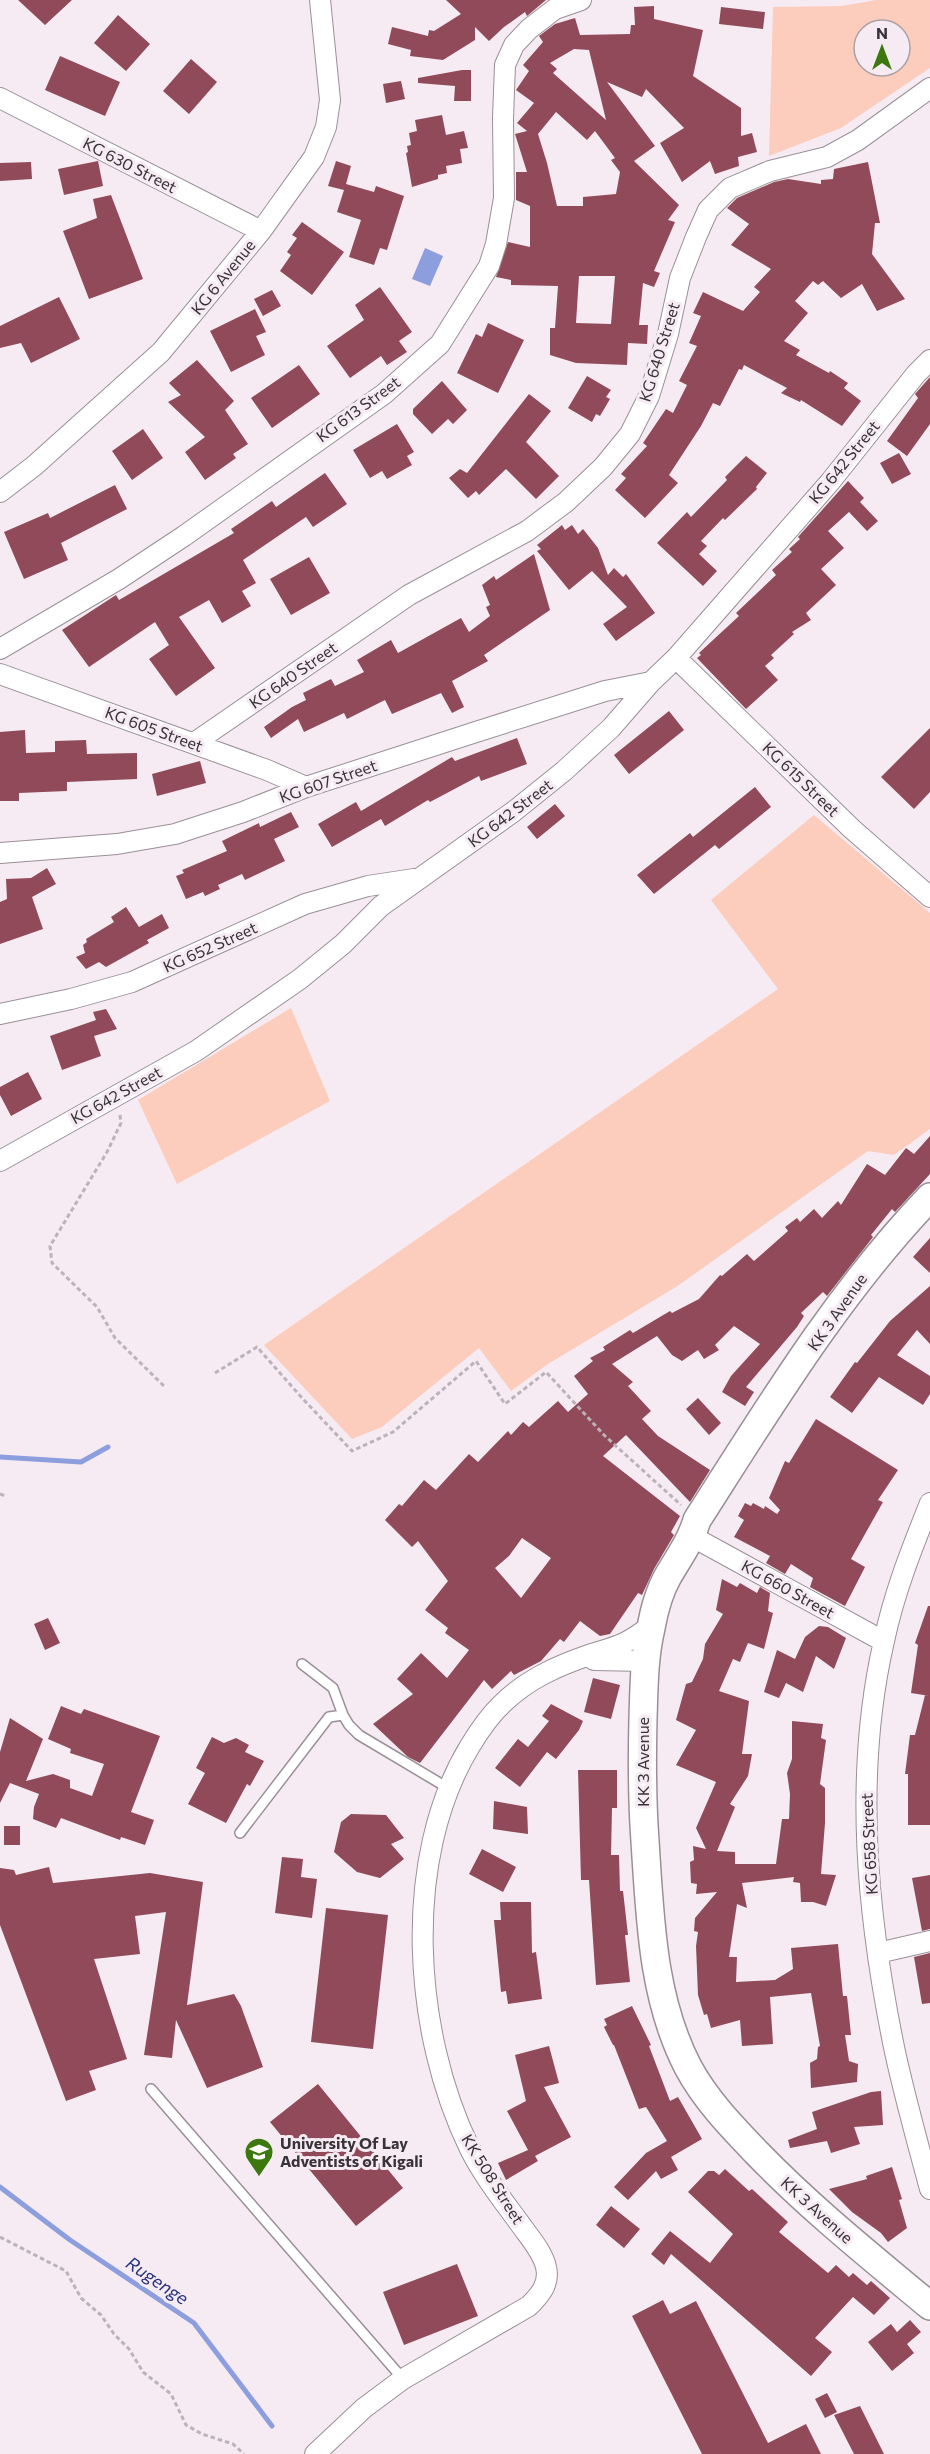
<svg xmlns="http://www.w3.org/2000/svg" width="930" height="2454" viewBox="0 0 930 2454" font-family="Commissioner,sans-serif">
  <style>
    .green { fill: #fccdbd; fill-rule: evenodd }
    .water { fill: #8c9edd }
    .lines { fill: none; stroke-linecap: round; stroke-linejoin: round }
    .stream { stroke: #8c9edd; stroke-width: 5 }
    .building { fill: #904a59; fill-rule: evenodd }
    .lane-casing { stroke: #999097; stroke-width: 12 }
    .street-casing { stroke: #999097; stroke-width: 22 }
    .secondary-casing { stroke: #999097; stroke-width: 30 }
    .path { stroke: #bcb3ba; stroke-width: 3; stroke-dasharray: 4.5 3; stroke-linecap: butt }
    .lane { stroke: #fff; stroke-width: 9 }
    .street { stroke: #fff; stroke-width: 20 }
    .secondary { stroke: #fff; stroke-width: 27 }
    .labels { text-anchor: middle; stroke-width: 6; stroke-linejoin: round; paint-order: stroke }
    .street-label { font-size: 16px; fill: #373336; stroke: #f6ebf3 }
    .poi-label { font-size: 16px; font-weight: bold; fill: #373336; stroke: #f6ebf3; text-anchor: start }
    .water-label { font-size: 18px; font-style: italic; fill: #27337d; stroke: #f6ebf3 }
  </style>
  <rect width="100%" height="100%" fill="#f6ebf3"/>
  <path class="green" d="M876,0H930V68L841,128L769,156L773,7L842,6ZM864,30H900V66H864Z
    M814,815L930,913V1129L894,1155L868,1151L676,1287L548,1364L511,1391L479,1348L382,1427L352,1439L264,1345L778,989L711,900Z
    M291,1008L330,1101L177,1184L138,1100Z"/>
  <path class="water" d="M425,248L443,256L430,286L412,279Z"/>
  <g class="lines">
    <path class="stream" d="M0,1457L81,1462L108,1447
      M0,2187L70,2240L194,2323L272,2426"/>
  </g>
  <path class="building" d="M18,0H72L45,25Z
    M446,0H546L527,16L525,12L504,27L489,41L475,27V40L443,60L410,56L411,50L388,44L392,27L428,36L429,30L434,31L461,14Z
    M654,6V19L703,30L693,76L741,108V136L752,133L757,152L738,157L739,166L715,174L710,161L682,182L660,143L684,128L646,89L642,97L607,82L655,146L634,161L679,205L668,220L675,222L654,271L660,273L654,287L643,283L639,325H648L647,344L628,343L627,365L576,363L550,355V328H555L558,286L511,285V280L496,277L508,242L530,247V206L516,200V172H527L515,134L527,131L517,123L534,103L516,90L529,71L523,65L543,42L539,36L555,24L575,18L580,35L630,34L631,25H635L634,7ZM574,49L589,50L606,120L553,73L557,69L550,63ZM556,112L587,140L595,131L615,158L611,160L620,172L616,194L583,197V206H557L547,163L538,134ZM579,276H615L611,324L576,323Z
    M721,7L765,12L763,29L719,24Z
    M118,15L150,44L126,71L94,43Z
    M60,56L120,82L105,116L45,90Z
    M191,59L217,82L189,114L163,91Z
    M462,70H471V101H454L455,86L418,83V78Z
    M401,81L405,99L386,103L383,84Z
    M442,115L446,135L464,131L468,148L460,149L462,163L446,166L447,173L438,175V179L412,187L406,153L408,152L407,146L411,145L409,133L417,131L415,120Z
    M98,161L103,186L64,195L58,169Z
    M336,161L351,166L346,184L374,192L376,186L404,196L387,250L380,248L374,265L349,257L361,220L337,212L344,190L328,186Z
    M31,162L32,179L0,181V163Z
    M868,162L880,223H875L872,254L905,299L877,311L862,284L841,298L823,281L818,285L813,281L795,301L808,313L784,341L800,350L796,355L829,373L830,371L848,383L844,388L861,401L842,426L801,400L800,402L781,393L787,388L744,365L742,370L739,369L720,406L713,403L701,426L669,475L678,483L645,518L615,490L626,478L621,474L647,446L643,443L666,409L673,413L687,385L679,381L697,346L689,343L701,316L693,313L703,292L743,311L760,292L754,287L771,269L731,245L749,224L727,208L737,198L774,182L788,179L821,184V180L833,179L834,169Z
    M111,195L143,279L89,299L63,231L97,218L93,199Z
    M302,222L344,252L312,295L280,271L291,255L287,252L297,238L292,235Z
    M380,287L412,332L399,341L407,352L387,365L381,356L350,378L327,346L364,320L355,305Z
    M272,290L281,306L263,316L254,299Z
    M59,297L80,339L31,363L21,343L0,348V326Z
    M255,309L266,332L256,336L265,355L231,372L210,331Z
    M488,323L524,340L498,393L457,373L476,334L482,337Z
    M197,360L234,401L225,410L248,444L233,454L236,458L205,480L185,452L205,437L168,402L181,395L169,383Z
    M299,365L320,394L272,428L251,398Z
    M587,376L611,390L606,397L610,399L600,416L596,414L592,422L568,408Z
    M930,377V424L907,456L887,441L918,398L915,394Z
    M442,381L467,410L453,424L448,419L432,434L413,414V409Z
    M529,394L551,411L526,442L559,476L536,499L506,469L479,495L476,491L468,498L449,478L460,469L467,473Z
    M397,424L414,452L407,456L412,465L387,479L382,471L370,478L353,450Z
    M143,429L163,458L132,480L112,451Z
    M899,453L911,474L892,484L880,463Z
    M746,456L767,473L756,487L757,489L725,520L723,518L701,541L707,546L699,554L717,571L703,586L657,543L687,512L691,517L727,480L725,477Z
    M325,473L347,504L313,527L306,517L243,560L256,583L242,591L251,606L222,623L209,600L179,617L215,668L176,696L149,659L169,645L155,622L89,667L62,630L116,595L119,600L234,533L231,529L272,501L276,507Z
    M848,481L864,498L860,502L878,521L867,531L849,512L828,531L844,548L821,569L836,585L806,613L811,620L792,632L794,634L771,655L774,658L765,666L778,680L746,709L697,658L701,655L699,653L739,616L736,613L776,575L772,570L792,552L789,549L800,539L798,537Z
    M115,485L127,509L61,543L68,560L24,579L4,532L48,513L50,518Z
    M562,525L565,530L572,525L578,534L583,529L598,548L608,575L614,568L623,577L626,574L655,613L616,641L603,624L627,607L592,571L569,590L537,551L541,549L537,545Z
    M534,554L550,610L484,655L488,661L452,681L464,707L452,713L441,693L392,714L385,700L347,719L344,713L304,732L298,719L271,738L264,727L292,707L306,700L303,693L331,679L335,686L364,672L357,660L391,640L398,653L461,618L469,632L490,616L486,607L490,605L482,585L494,576L496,580Z
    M309,557L330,593L291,615L270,579Z
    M669,711L684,730L629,774L614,755Z
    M930,728V792L914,809L881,777Z
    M25,730L26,753L55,752V741L86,740L87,754L137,753V779L67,782V791L19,793V801H0V732Z
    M517,738L527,764L481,781L479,776L430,802L428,800L385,826L381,819L332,847L318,824L356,802L361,811L452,757L455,761Z
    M200,761L206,783L157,796L152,774Z
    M755,787L771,807L719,849L715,845L654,894L637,875L690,833L693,837Z
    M555,804L565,816L537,839L527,827Z
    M291,812L299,827L274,839L285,861L245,880L242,874L218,885L220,889L205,896L203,892L186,899L176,876L184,873L182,870L227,851L222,841L259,823L260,827Z
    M47,868L56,884L32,897L43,929L0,944V902L7,899L6,879L31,878Z
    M126,907L139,927L162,914L169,928L147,940L149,943L106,967L99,962L86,969L76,957L85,953L83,945L87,942L86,939L114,922L111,917Z
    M106,1009L117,1029L94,1036L101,1056L62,1070L50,1036L96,1020L93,1012Z
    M28,1072L42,1099L11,1116L0,1095V1087Z
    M930,1136V1174L895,1212L892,1209L871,1235L873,1237L827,1296L823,1292L801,1313L804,1316L797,1327L746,1387L754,1392L745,1406L722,1392L731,1376L760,1344L734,1326L715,1345L719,1350L704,1359L698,1350L682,1361L672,1355L657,1336L612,1364L633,1382L628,1386L651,1411L642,1419L658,1436L710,1470L690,1502L626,1435L603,1456L680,1516L671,1532L674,1535L654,1569L642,1595L638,1593L610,1634L600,1636L580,1621L564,1642L560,1639L541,1661L514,1675L511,1671L492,1689L484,1680L420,1763L408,1757L373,1724L413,1694L397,1679L421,1653L447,1678L469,1650L445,1633L448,1628L425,1610L448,1581L418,1541L412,1547L385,1520L399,1504L402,1506L424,1480L436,1490L469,1454L478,1462L508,1431L511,1435L523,1422L529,1427L558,1401L568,1412L588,1394L574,1376L593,1361L590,1358L605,1350L603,1347L630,1330L633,1333L670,1311L672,1313L699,1299L720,1275L722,1276L747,1254L754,1261L788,1231L785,1227L797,1218L800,1222L814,1209L822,1218L838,1201L841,1205L867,1164L885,1175L906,1148L914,1154ZM522,1538L551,1558L521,1598L495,1568L509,1556Z
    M930,1238V1273L913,1257Z
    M930,1286V1344L917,1330L897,1355L930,1376V1394L923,1405L879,1377L852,1413L830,1397L855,1362L857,1363L890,1321Z
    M698,1398L721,1423L709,1435L686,1409Z
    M816,1419L898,1470L878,1500L883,1502L851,1559L865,1567L845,1606L810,1587L813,1578L791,1564L785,1574L766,1563L770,1556L734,1537L744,1520L738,1516L745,1503L751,1506L753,1503L764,1509L765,1506L777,1514L780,1510L769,1498L785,1461L789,1463Z
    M722,1579L737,1587L740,1583L757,1593L760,1587L770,1593L768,1611L773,1613L764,1649L748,1643L740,1662L733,1659L719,1691L749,1701L742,1754H752L748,1776L730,1804L735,1807L717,1851L735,1852V1864H776L782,1819H789L790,1794L787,1773L792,1759V1721L823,1724L821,1738L826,1740L820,1784L825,1788V1823L821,1874L836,1875L826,1906L813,1902H801L800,1883L793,1882L794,1877L742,1883L747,1908L737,1904L729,1957H737L736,1982L775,1980L793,1969L791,1948L838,1944L843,1996H847L851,2035H845L849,2061L858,2064L857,2082L811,2088L810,2063L817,2059L818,2047L820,2046L811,1993L770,1997L773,2044L742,2046L740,2020L711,2028L707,2014L704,2015L698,1995L696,1946L698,1932L694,1931L695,1918L717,1892L696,1894L697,1884L691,1883L690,1862L694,1860L693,1846L706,1849L696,1828L716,1782L676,1765L696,1730L676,1720L686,1684L692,1682L703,1659L705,1644L723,1614L716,1610Z
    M928,1606H930V1696L911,1693L918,1645L915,1643Z
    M48,1618L60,1643L45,1650L34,1624Z
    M819,1626L828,1627L846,1638L834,1669L816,1656L803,1692L786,1683L779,1698L764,1692L777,1650L795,1659L805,1637Z
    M593,1678L620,1685L611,1719L584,1712Z
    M925,1695L930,1696V1825H908V1774H905L910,1735H915Z
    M551,1704L583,1721L579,1730L556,1759L547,1752L520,1787L495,1768L518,1739L528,1747L549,1721L542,1716Z
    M61,1706L81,1714L84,1709L160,1736L131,1812L154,1820L145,1845L121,1837L120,1840L61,1818L56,1828L33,1819L34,1807L39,1794L10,1783L0,1803V1752L10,1718L43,1739L26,1781L53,1774L70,1780V1788L92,1796L104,1764L70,1753L71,1749L48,1739Z
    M212,1737L224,1743L236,1738L249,1745L245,1752L264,1761L250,1786L247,1784L226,1823L188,1804L205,1773L196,1768Z
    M578,1770H617V1808H612L611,1855H619L620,1891H623L628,1935H625L630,1982L596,1985L589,1880H581Z
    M494,1801L527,1807L528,1834L493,1829Z
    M351,1814L386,1815L404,1838L391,1844L404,1859L380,1878L357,1872L334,1852L341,1822Z
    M4,1826H20V1845H4Z
    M482,1849L516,1867L503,1892L469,1874Z
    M282,1857L303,1859L301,1877L317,1879L312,1918L275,1913Z
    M49,1867L53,1883L150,1873L203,1882L187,2005L234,1994L241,2006L263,2067L207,2088L176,2020L172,2058L144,2055L166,1912L135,1916L140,1954L94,1959L127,2059L89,2071L96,2090L66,2101L0,1925V1868L14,1870L16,1875Z
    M930,1875V1929L922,1931L912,1878Z
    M500,1902H531L532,1953L536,1952L542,1999L508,2004L506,1991L501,1992L494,1920H501Z
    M326,1908L388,1915L373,2049L311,2042Z
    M930,1953V2003L922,2004L914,1957Z
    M632,2006L651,2045L649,2046L670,2101L678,2097L702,2139L671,2157L678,2170L661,2179L656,2171L628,2200L614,2187L646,2153L667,2141L646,2107L639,2109L614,2045H613L604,2027L607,2025L604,2019Z
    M549,2046L559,2083L544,2087L571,2137L535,2156L538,2161L506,2180L498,2163L528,2150L507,2111L526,2101L515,2055Z
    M318,2084L403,2188L356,2226L270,2122Z
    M881,2091L883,2125L854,2127L860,2144L831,2153L827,2141L790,2148L788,2140L817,2129L812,2112L871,2092Z
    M892,2167L902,2199L899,2200L907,2228L888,2242L881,2233L852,2212L829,2189L867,2179L866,2176Z
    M725,2169L749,2191L752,2189L788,2222L779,2232L828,2273L836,2265L849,2277L853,2273L867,2285L871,2281L890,2298L874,2315L853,2297L815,2338L832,2352L811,2376L671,2254L664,2265L651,2254L670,2231L710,2263L733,2234L688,2192L708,2171H714L719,2175Z
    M611,2206L640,2229L624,2248L596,2225Z
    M457,2264L478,2316L404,2345L383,2292Z
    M663,2300L670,2314L696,2301L768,2443L806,2424L821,2454H702L632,2316Z
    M910,2320L921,2332L907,2344L914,2353L892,2371L868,2342L891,2324L897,2332Z
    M827,2393L837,2412L825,2418L815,2399Z
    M860,2406L884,2454H854L834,2415Z"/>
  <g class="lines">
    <g class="lane-casing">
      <path id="lane" d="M302,1664L333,1688L343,1715
        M240,1833L329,1717L343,1715L349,1725L359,1735L448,1788
        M151,2089L403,2379"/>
    </g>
    <g class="street-casing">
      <path id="street" d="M0,98L261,231
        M0,492L34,466L161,352L261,231L314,157L326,127L330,100L320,0
        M0,649L119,579L184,536L384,394L440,344L489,266L496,244L504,198L503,118L505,65L514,45L529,29L555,9L581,0
        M676,658L852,829L930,897
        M0,674L267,770L306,787
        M194,743L409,595L527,531L566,502L603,467L630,434L649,396L668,334L680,278L696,237L708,210L730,188L770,171L827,157L858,140L930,88
        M0,853L117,844L175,834L243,812L306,787L479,731L605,691L651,682
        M0,1014L71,999L132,982L305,904L368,886L414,879
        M0,1161L196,1051L300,979L343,944L381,906L513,812L564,771L611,728L651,682L676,658L830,482L916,374L930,360
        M930,1503C912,1548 894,1593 884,1641C853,1776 867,1917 895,2052C905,2098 918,2144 930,2189
        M693,1537L883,1641
        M594,1660L645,1661
        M878,1953L930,1941
        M315,2454L364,2408L403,2379L529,2306C540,2295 550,2284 546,2267C543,2253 531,2239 523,2228C505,2203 484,2177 470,2149C413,2033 401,1859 470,1746C479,1731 490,1715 503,1703C528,1679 557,1666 589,1655C601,1651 613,1648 624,1643C633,1639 642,1632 651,1626"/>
    </g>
    <g class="secondary-casing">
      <path id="secondary" d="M930,1197C838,1293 768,1409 697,1520C691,1541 679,1557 668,1576C660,1590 654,1611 651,1628C644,1657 644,1688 643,1718C642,1759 642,1800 645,1841C650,1917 652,1998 688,2067C705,2099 731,2126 756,2152C810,2208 870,2256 930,2306"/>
    </g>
    <path class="path" d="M120,1115L121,1123L107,1152L50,1246L52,1263L97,1307L115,1338L164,1386
      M215,1373L257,1347L303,1399L352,1451L393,1432L476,1361L505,1404L546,1372L605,1436L681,1505
      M0,1494L5,1496
      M0,2237L66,2271L81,2298L101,2315L114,2334L129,2349L143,2372L171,2394L186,2425L202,2434L233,2444L244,2454"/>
    <use href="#lane" class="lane"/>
    <use href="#street" class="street"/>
    <use href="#secondary" class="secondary"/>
  </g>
  <defs>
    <g id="university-pin" transform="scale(1.5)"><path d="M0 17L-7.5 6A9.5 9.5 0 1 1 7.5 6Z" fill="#3d780f" stroke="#f6ebf3"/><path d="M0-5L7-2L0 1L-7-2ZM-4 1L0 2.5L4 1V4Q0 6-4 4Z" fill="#fff"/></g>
  </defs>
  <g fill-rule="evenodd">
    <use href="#university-pin" x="259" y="2152"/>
  </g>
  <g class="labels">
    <g class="street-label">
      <text transform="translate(130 165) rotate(27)" y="6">KG 630 Street</text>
      <text transform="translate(223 277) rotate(-51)" y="6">KG 6 Avenue</text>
      <text transform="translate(659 352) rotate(-73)" y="6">KG 640 Street</text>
      <text transform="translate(358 409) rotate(-36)" y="6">KG 613 Street</text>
      <text transform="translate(844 462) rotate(-51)" y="6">KG 642 Street</text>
      <text transform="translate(293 675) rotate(-35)" y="6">KG 640 Street</text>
      <text transform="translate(154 729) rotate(20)" y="6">KG 605 Street</text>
      <text transform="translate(801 779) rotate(44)" y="6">KG 615 Street</text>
      <text transform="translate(328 781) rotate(-19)" y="6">KG 607 Street</text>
      <text transform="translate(510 813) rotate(-37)" y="6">KG 642 Street</text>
      <text transform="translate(210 947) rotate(-24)" y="6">KG 652 Street</text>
      <text transform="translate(116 1095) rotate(-29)" y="6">KG 642 Street</text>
      <text transform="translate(837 1312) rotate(-55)" y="6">KK 3 Avenue</text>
      <text transform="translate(788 1589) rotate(29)" y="6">KG 660 Street</text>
      <text transform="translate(643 1762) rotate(-90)" y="6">KK 3 Avenue</text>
      <text transform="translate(869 1844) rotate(-93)" y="6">KG 658 Street</text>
      <text transform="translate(493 2179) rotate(58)" y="6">KK 508 Street</text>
      <text transform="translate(817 2210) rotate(42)" y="6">KK 3 Avenue</text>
    </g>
    <g class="poi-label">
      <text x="280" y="2149">University Of Lay<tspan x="280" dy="18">Adventists of Kigali</tspan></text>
    </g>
    <g class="water-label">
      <text transform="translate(157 2281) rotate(34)" y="6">Rugenge</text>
    </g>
  </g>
  <g transform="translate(882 48)"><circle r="28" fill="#f6ebf3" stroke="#aaa1a7" stroke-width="1.5"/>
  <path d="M0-4.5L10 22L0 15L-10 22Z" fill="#3d780f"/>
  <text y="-9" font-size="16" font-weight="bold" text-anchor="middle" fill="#373336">N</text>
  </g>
</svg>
